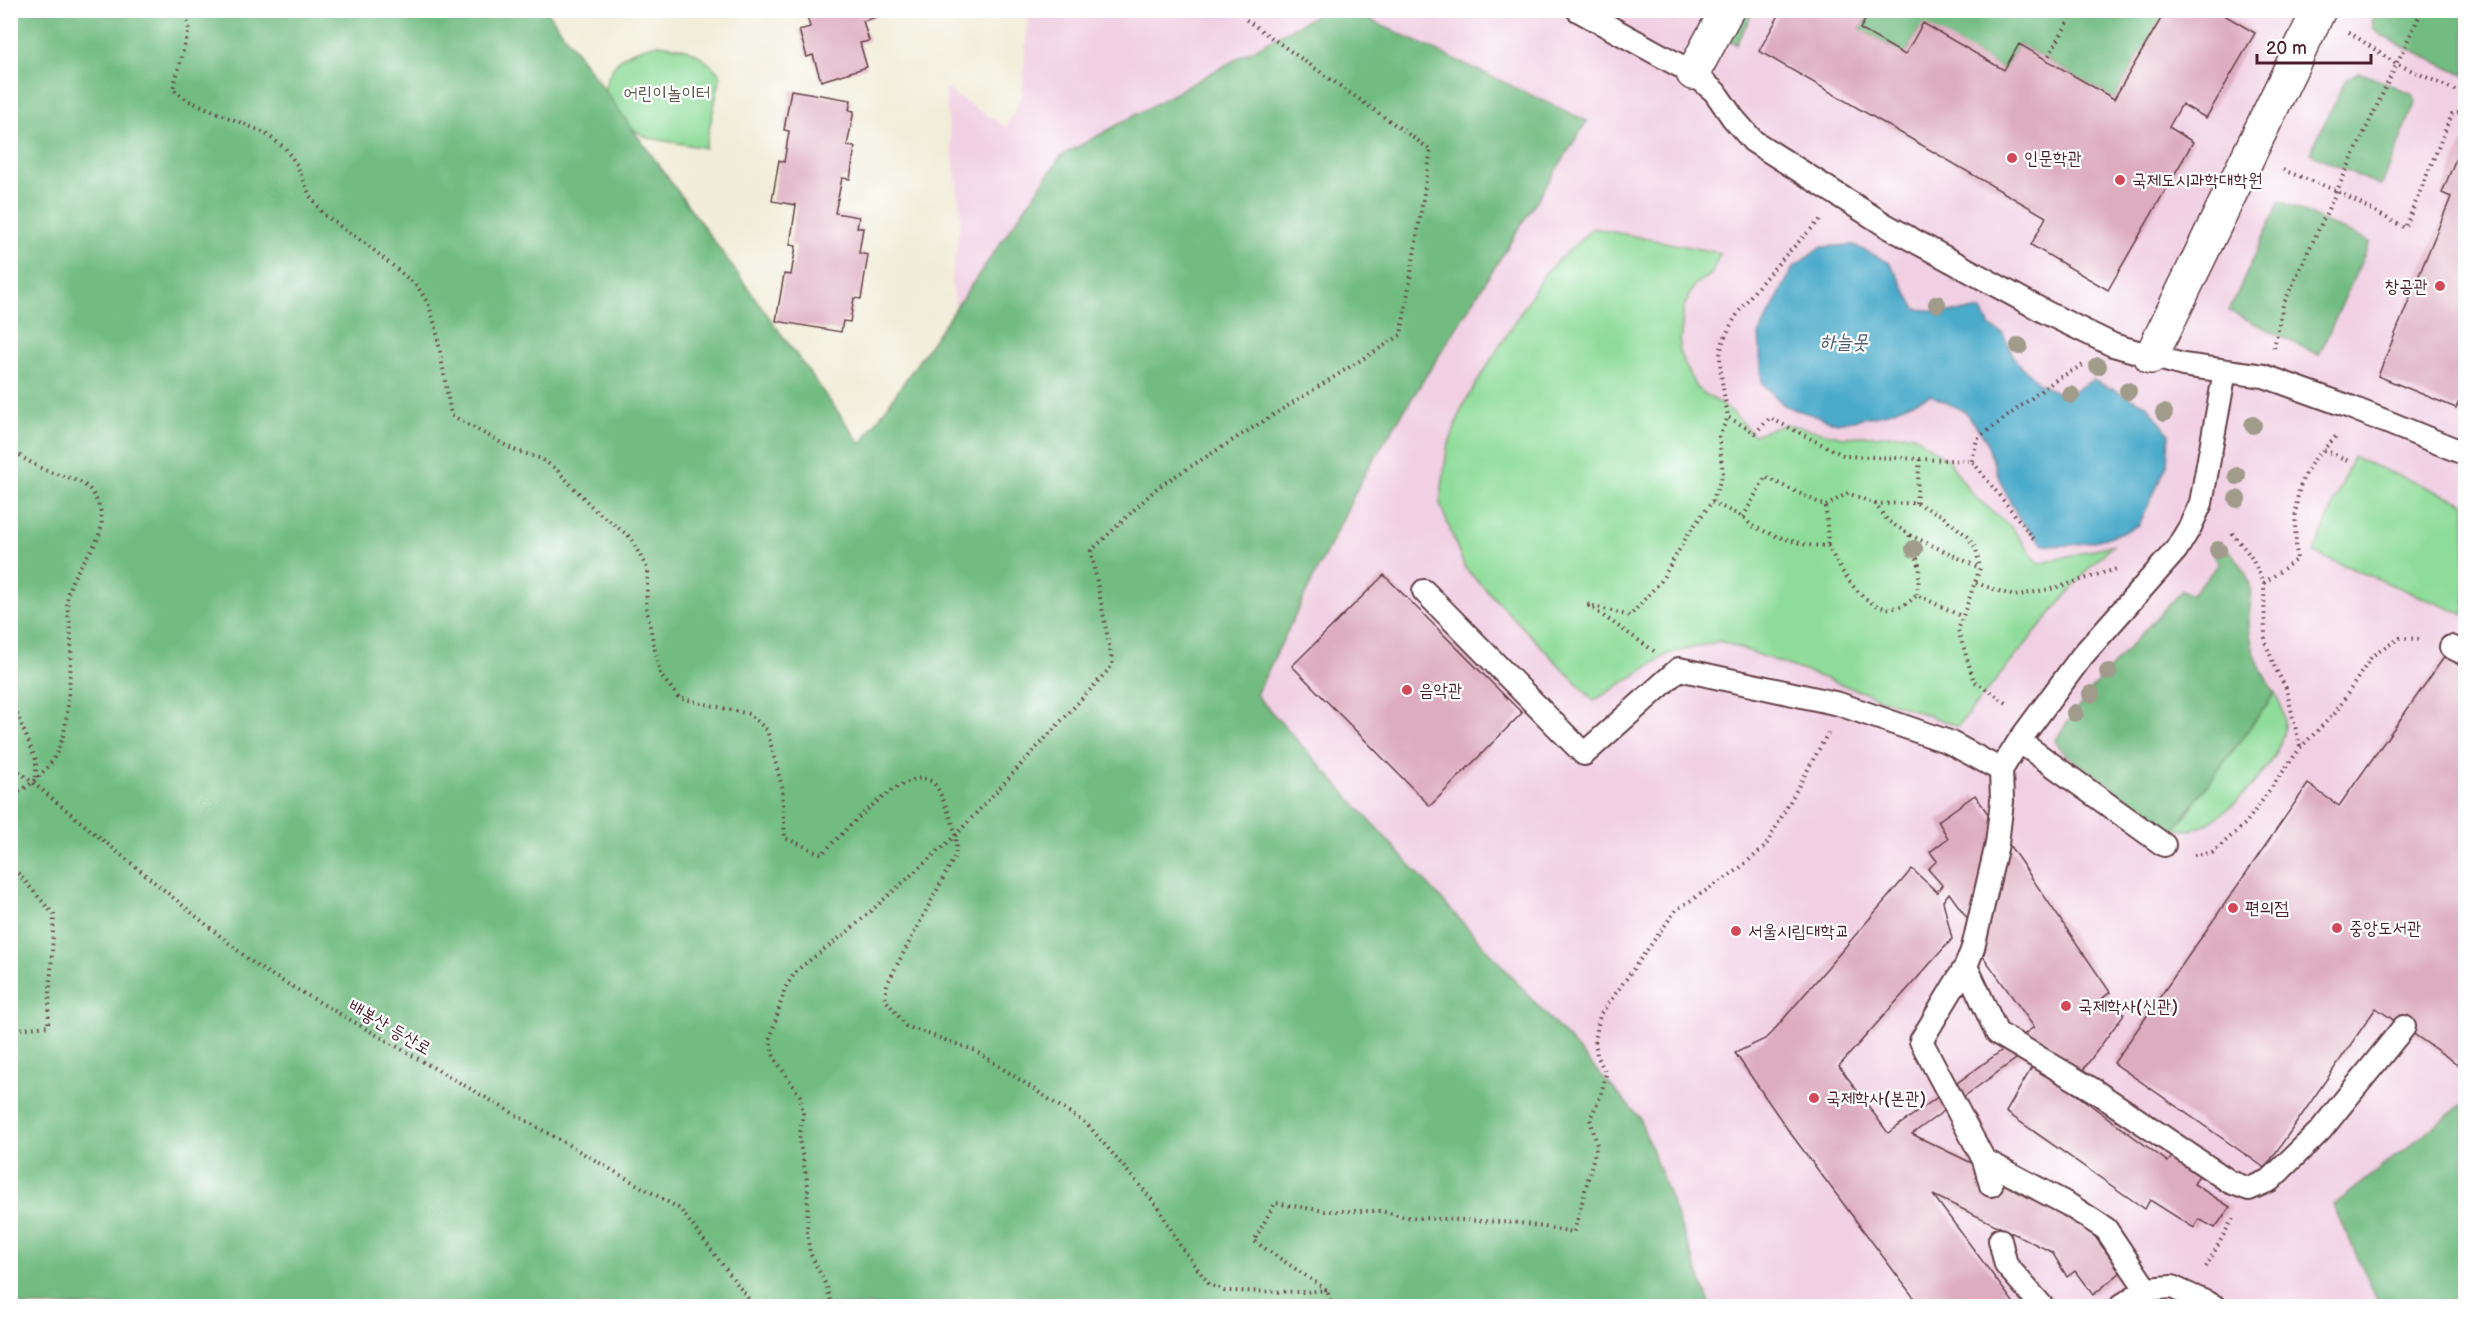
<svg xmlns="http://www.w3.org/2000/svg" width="2476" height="1317" viewBox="0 0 2476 1317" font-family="'Balsamiq Sans','Poor Story',sans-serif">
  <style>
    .built { fill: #f1d0e3 }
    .green { fill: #8edc9a; stroke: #6c7e62; stroke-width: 1.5 }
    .forest { fill: #72bc82; stroke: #5e6e56; stroke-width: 1.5 }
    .water { fill: #4babca; stroke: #4a657a; stroke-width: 1.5 }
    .building { fill: #ddacbf; fill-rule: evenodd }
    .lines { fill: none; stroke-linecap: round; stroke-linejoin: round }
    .service-casing { stroke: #633e45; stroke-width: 26 }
    .pedestrian-casing { stroke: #633e45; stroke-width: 36 }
    .path { stroke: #633e45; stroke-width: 4; stroke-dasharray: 1.5 4.5; stroke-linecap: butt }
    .service { stroke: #fff; stroke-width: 22 }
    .pedestrian { stroke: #fff; stroke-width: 33 }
    .tree { fill: #a09b8b }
    .poi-dot { fill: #d1495b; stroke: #fff; stroke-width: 2 }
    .labels { text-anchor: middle; stroke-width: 4.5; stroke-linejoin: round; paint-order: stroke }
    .park-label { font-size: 18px; fill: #5e584c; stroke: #fff }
    .poi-label { font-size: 18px; fill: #4a1f2b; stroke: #fff; text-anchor: start }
    .street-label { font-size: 18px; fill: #4a1f2b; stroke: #fff }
    .water-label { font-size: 20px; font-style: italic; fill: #4a5e73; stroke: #fff }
  </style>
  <rect width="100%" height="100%" fill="#fff"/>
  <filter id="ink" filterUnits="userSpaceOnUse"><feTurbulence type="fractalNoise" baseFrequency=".0167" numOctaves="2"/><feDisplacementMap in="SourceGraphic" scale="12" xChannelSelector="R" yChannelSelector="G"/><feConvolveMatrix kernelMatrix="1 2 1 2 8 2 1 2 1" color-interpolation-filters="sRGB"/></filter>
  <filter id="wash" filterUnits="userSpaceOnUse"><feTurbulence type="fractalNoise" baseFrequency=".008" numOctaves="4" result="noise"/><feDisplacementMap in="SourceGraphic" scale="24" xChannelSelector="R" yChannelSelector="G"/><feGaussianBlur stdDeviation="1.35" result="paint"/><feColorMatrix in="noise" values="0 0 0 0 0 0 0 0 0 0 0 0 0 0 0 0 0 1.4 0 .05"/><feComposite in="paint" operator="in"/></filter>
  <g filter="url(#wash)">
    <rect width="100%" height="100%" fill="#f1edd9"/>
    <path class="built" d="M1028,11H2465V1306H1360L816,523L962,344L951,281L961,217L944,88L1006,127L1022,96Z"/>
    <path class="green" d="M659,44C691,48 699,52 721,75L705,148L648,138L620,122L603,95C611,59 624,51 659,44Z
      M1593,228L1720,253L1711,275L1694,285L1684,307L1679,352L1696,388L1731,411L1753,435L1786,424L1844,437L1912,434L1948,460L1972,494L2012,528L2039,564L2114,544L2088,569L1958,726L1720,641L1668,654L1594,701L1465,568L1440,504L1447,449L1463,405L1545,273Z
      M2353,457L2465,503V615L2314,553Z
      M2275,693C2282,707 2286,718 2283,733C2277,765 2228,817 2198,828C2191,831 2183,830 2175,829Z"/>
    <path class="forest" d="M10,11H547L861,444L1061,156L1323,11H1351L1587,121L1366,471L1256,695L1639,1117L1711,1306H11Z
      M1733,11H1754L1736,44L1720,36Z
      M1871,11H2166L2114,99L2019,44L2004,70L1923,24L1905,55L1860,29Z
      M2377,11H2465V76L2382,36L2374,29L2372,21Z
      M2359,72L2411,93L2416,101L2382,185L2379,186L2310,153L2346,79Z
      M2280,201L2370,242L2319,355L2229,311Z
      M2220,543C2235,554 2250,574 2251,593C2251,604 2248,614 2249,625C2251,650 2261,673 2275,693L2175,829H2171L2064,753L2055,741C2090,685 2138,638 2182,590L2191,595L2219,564L2213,552Z
      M2465,1102V1306H2380L2333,1205Z"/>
    <path class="water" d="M1854,245L1890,263L1916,309L1952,312L1982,310L1990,327L2003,334L2016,361L2039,383L2063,396L2093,380L2147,405L2169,434L2167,465L2139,525C2108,539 2079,548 2044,545L2019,519L2000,481L1985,438L1964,411L1931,395L1884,414L1837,423L1785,406L1762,383L1759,334L1793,268L1821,247Z"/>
    <g id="blocks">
      <path class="building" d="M805,10H874L876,17L863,21L869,41L860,43L867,67L821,81L813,55L807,57L799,30L810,27Z
        M1782,10H1871L1860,29L1905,55L1923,23L2004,70L2019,44L2114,99L2166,10H2216L2255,33L2206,118L2182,104L2169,127L2193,142L2108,290L2031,245L2046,217L1759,51Z
        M791,90L851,100L849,110L854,111L847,146L855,147L850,179L842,178L835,213L859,217L857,228H863L859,253L868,255L861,299L854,298L850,322L843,321L841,332L776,321L784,274L791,275L796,246L790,245L796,205L772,201L779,160L784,162L789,131L784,130Z
        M2463,141L2466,142V384L2456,408L2378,376L2451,197L2442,193Z
        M1384,575L1522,713L1430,806L1292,666Z
        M2445,656L2466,670V1070L2376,1008L2265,1168L2114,1063L2308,784L2339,806Z
        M1975,795L2110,992L2103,998L2124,1014L2069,1089L2168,1162L2179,1148L2205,1165L2194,1184L2230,1207L2215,1228L2199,1219L2194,1228L2150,1200L2145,1209L2006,1112L2032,1067L2023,1054L1912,1134L2079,1215L2121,1272L2093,1295L2075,1271L2067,1277L2052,1252L1933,1195L2016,1306H1920L1788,1130L1735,1053L1765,1039L1774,1030L1912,869L1937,892L1942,885L1928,869L1937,861L1930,852L1948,838L1938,821ZM1949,893L1973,926L1969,937L2034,1027L1888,1133L1839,1066L1952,939L1943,901Z"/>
    </g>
  </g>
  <g filter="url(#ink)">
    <use href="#blocks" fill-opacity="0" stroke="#633e45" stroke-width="1.5"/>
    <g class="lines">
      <g class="service-casing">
        <path id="service" d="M1578,10L1693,73L1715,92L1733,118L1753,141L1887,226L2047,313L2113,345L2183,365L2264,376L2350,407L2466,454
          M1424,591L1584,754L1679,669L1839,704L1949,742L2001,770
          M2451,647L2466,654
          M2019,741L2164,845
          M1966,966L1997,1033L2095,1091L2230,1182L2249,1189L2270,1180L2320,1131L2404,1027
          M1984,1160L2069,1205L2106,1229L2146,1289L2121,1306
          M1991,1185L1984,1160L1921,1041L1966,966L1973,948L1997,844L2002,801L2001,770L2019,741L2082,656L2176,550L2190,527L2201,503L2225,371
          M2000,1240L2006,1265L2042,1306
          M2146,1289L2172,1287L2214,1306"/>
      </g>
      <g class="pedestrian-casing">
        <path id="pedestrian" d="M1693,73L1727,10
          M2151,357L2319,10"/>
      </g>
      <path class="path" d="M184,10L189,29L173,89L187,100L263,132L285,148L297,165L310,196L324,215L370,247L417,286L428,303L436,328L451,415L514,450L542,459L557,470L594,509L630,537L648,570L646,607L660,674L679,698L749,714L767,730L782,787L785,838L822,854C841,836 902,767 929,780C936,783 940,792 942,798C951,817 959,835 955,856L887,984L885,999L906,1026L976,1051L1088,1125L1158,1207L1181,1247L1209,1284L1224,1291L1305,1292L1327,1290
        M2349,32L2395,63L2466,95
        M2046,61L2075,10
        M2283,170L2335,190L2405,228L2452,114L2466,110
        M1820,220C1792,249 1721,317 1720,357C1720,377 1725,398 1728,417L1755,433L1770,418L1845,456L1972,461L2034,539
        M2274,348L2283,305L2422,10
        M10,448C21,457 32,464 45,470C60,477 83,477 93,494C120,537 76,557 68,593C65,609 71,623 71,639C72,656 70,672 69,689C66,744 59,768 10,798
        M2324,450L2351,462
        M1972,461L1977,439L2057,379L2083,365
        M1712,502L1743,517L1752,526L1773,535L1806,545L1828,546C1844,578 1878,634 1917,595L1961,616
        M1916,503L1920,458
        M1875,504L1916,503L1941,515L1967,536L1976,549L1980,568L1958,630L1974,681L2008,704
        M1826,506L1848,493L1875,504L1888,521L1909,534L1920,568L1917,595
        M1743,517L1765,477L1826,506L1828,546
        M2232,533L2250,555L2264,583L2265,641L2275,668L2286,688L2300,747
        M1910,535L1980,568
        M1976,583L2014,596L2055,588L2116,569
        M2264,583L2297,559C2295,531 2292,496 2307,471C2314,457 2327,447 2337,435
        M1654,651L1586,604L1630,616L1661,581L1690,531L1712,502L1723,474L1719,437L1728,417
        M10,697L36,760V782
        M10,764L258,967L680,1209L754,1306
        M2194,855L2212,853L2246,823L2300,748L2335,713L2372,656L2400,638L2421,639
        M10,864L54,915L48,1026L10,1030
        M2206,1267L2234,1216
        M832,1306L827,1287L810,1253L807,1233L808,1186L799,1139L803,1114L800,1096L774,1057L770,1039L785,988L797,970L850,930L956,835L1113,665L1091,551L1158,487L1401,335L1431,150L1245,19L1250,10
        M1332,1306L1327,1290L1254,1241L1275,1203L1325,1211H1381L1405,1217L1520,1223L1574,1232L1597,1145L1590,1119L1601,1095L1606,1074L1597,1055L1595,1040L1600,1015L1676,910L1736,871L1765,847L1828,733"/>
      <use href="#service" class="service"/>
      <use href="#pedestrian" class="pedestrian"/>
    </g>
    <g class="tree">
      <circle cx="1937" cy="304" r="9"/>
      <circle cx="2019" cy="346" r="9"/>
      <circle cx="2098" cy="366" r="9"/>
      <circle cx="2128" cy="391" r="9"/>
      <circle cx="2071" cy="395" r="9"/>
      <circle cx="2164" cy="413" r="9"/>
      <circle cx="2253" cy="425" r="9"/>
      <circle cx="2237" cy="476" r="9"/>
      <circle cx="2237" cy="499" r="9"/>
      <circle cx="1914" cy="549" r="9"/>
      <circle cx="2218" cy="550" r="9"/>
      <circle cx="2108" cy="672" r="9"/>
      <circle cx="2091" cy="694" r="9"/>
      <circle cx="2075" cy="713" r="9"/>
    </g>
  </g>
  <g class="poi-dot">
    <circle cx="2012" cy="158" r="6"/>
    <circle cx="2120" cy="180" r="6"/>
    <circle cx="2440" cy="286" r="6"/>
    <circle cx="1407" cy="690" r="6"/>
    <circle cx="2233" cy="908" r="6"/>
    <circle cx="2337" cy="928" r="6"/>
    <circle cx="1736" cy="931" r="6"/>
    <circle cx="2066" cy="1006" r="6"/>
    <circle cx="1814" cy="1098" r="6"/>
  </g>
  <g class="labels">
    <g class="park-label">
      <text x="667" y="99">어린이놀이터</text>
    </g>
    <g class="poi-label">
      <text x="2024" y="164">인문학관</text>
      <text x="2132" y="186">국제도시과학대학원</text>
      <text x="2428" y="292" text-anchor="end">창공관</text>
      <text x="1419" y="696">음악관</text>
      <text x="2245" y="914">편의점</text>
      <text x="2349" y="934">중앙도서관</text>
      <text x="1748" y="937">서울시립대학교</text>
      <text x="2078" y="1012">국제학사(신관)</text>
      <text x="1826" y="1104">국제학사(본관)</text>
    </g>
    <g class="street-label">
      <text transform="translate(390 1027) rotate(30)" y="6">배봉산 등산로</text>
    </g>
    <g class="water-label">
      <text x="1844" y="348">하늘못</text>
    </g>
  </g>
  <rect width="2476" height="1317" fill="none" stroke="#fff" stroke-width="36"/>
  <path d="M2257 54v9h114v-9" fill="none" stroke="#4a1f2b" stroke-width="3"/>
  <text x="2266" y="54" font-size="18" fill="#4a1f2b" stroke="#ffffff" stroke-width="4.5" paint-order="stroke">20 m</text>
</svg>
